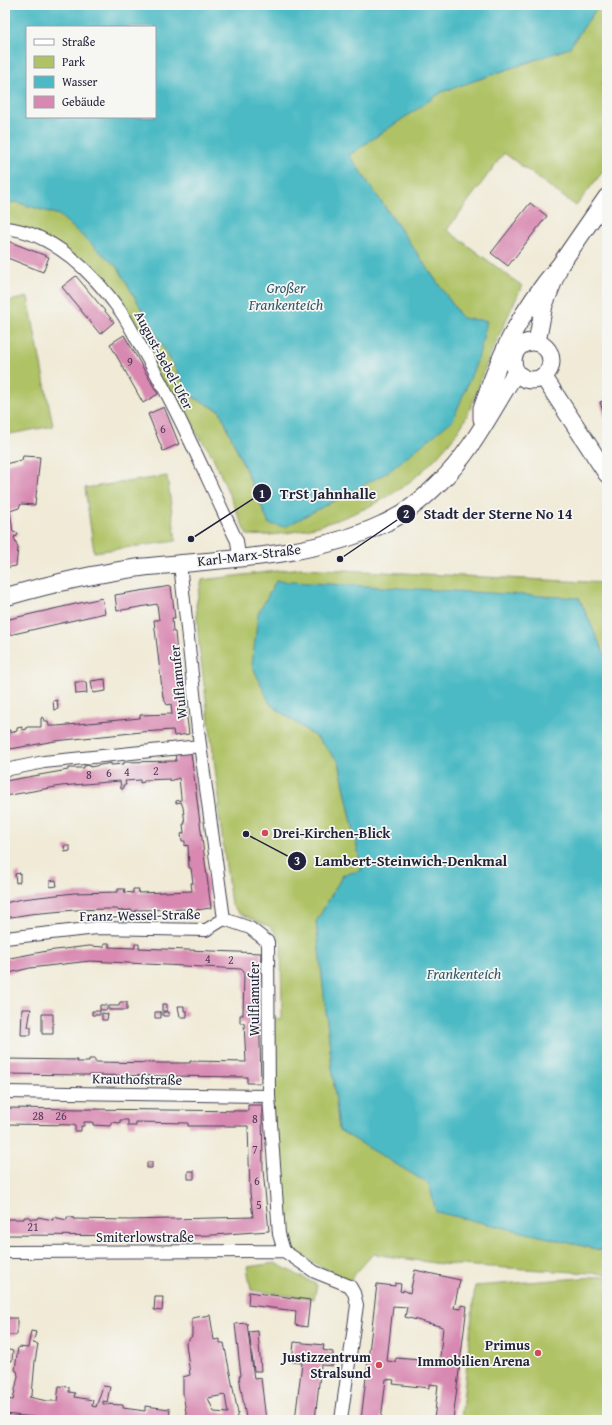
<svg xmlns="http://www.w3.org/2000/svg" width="612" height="1425" viewBox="0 0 612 1425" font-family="'Gentium Book Plus',serif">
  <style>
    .green { fill: #afc265; stroke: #687250 }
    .water { fill: #4cbac4; stroke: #376e80; fill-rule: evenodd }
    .building { fill: #d888b1; fill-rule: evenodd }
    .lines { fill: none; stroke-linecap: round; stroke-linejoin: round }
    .street-casing { stroke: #414052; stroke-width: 14 }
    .secondary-casing { stroke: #414052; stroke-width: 19 }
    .street { stroke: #fff; stroke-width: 12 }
    .secondary { stroke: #fff; stroke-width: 17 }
    .poi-dot { fill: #d1495b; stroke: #f6f6f2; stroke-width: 1.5 }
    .labels { text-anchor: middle; stroke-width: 3.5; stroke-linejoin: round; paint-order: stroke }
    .number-label { font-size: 12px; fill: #503c58 }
    .street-label { font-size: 14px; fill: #22223b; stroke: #f6f6f2 }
    .poi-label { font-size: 14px; font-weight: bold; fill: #22223b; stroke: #f6f6f2; text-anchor: end }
    .water-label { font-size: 15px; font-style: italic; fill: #31576b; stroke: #f6f6f2 }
    .leader { fill: none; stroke: #22223b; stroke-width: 1.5 }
    .callout-dot { fill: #22223b; stroke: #f6f6f2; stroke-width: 1.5 }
    .mark-label { font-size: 12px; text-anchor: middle; font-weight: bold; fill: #fff }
    .callout-label { font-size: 15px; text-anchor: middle; font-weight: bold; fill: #22223b; stroke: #f6f6f2; stroke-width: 3.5; stroke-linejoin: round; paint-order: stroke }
  </style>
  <rect width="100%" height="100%" fill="#f6f6f2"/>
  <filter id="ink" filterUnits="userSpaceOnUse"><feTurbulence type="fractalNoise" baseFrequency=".025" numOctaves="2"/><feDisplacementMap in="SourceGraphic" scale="8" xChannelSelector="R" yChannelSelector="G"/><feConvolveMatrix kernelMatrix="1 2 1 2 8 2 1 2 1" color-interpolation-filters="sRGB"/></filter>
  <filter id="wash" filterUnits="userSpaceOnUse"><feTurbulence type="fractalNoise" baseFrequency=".012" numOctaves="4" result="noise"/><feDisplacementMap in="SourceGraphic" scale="16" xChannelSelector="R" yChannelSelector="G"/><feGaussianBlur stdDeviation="0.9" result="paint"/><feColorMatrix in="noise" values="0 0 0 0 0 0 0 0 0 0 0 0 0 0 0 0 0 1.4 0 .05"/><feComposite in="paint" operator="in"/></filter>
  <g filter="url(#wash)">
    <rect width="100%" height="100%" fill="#f0ead6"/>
    <path class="green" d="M599,5H607V74L602,83L607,85V166L576,206L504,153L447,230L522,286C510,311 498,337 487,363C479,383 473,406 462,425C450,445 421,475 401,488C363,515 294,539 247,535L212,455L162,383L121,313L72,259L5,228V204L16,202L59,215L119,268L191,396L220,411L269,524L486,321L462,318L349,155L442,92L569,48Z
      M28,297L53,426L5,435V302Z
      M167,476L176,541L94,552L85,488Z
      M301,568L607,583V660L579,598L270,704L317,738L339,762L362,871L343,875L316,922L339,1130L430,1184L600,1250H607V1274L441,1264L373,1254L349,1281L293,1252L281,1231L269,1099L272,1018L282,1019L281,941L271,927L239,913L231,904L218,806H220L199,645L196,605L202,580Z
      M275,1263L317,1285L314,1299L251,1290L247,1267Z
      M607,1276V1420H461L475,1286Z"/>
    <path class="water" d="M5,5H599L569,48L442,92L349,155L462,318L487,321L478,359L453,420L388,472L285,527L269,524L220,411L191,396L118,268L59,215L16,202L5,204ZM27,27H155V117H27Z
      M276,581L579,598L607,660V1250H600L436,1212L429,1184L339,1130L316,922L343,875L362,870L339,762L317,738L270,704L252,665L258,614Z"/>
    <g id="blocks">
      <path class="building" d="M530,203L547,216L508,266L491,253Z
        M5,240L49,257L43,272L5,257Z
        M76,276L114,322L100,334L62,287Z
        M124,335L158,394L143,403L110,344Z
        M607,400V418H605L600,402Z
        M164,407L179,444L163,451L148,414Z
        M23,456L40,457L35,505L21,504L19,508L10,511L13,532L18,533L17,536L14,537L18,548L16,566L5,568V464L22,460Z
        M171,586L175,618H172L173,632H175L179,675H180L182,688H180L182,703L185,702L189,734L174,736L173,730L141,732L55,741L5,750V731L10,730V733L17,731V728L22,727V730L27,729V727H41V718L43,717L44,721H48L49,726H57L140,718V715L172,714L171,704L167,705L163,697L155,629L154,620H159L157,604L117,611L115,595Z
        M102,598L105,613L5,636V620Z
        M105,679L106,691L93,693L91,681Z
        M75,682H86L87,693L76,694Z
        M57,700L58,709L54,710L53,701Z
        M175,753H191L211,908L196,910L197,913H194L193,909L136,910L135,912L131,910L119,911L117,909H107L75,910L30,914L5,918V903L22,899L74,893L118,892V889H125L124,892L133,893V889H139L138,893L192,891L191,883H193L191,868H189L188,845L185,846V841H182L181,834L184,833L183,824H185L183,807L181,802L176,803V801L181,800V797L179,778L170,781V779L144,780V782L140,783V780L125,781L126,785H123V789H121L120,781L61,786L5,796V781L68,770V768H84V766L90,765V767L111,763V765L124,764V762L176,761Z
        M64,846H70V851L65,852Z
        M20,873V882L16,883L15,874Z
        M56,880L57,886L50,887V881Z
        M104,943H109V947L135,948V944H139V948L261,953L259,1003L261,1083H247V1077L5,1074V1059L77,1060V1062H89V1059H95V1062L161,1063H190V1061L246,1062L244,1023H240V1015H243L244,972L241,969L90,961L30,968L5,974V959L47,951L89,946L104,947Z
        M120,1002H127V1010H109V1006H119Z
        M162,1004H167V1011H162Z
        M100,1005H107V1010H100Z
        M178,1006H184V1011H187V1017H180Z
        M22,1009H31L28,1027H31V1035H21Z
        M92,1011H100V1015H92Z
        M155,1012H161V1018H155Z
        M163,1012H169V1016H163Z
        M102,1013L108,1014L107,1020H102Z
        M42,1014H53V1034H42Z
        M248,1105H262L263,1170L269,1231L213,1235L177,1236L5,1235V1219H24V1217H30V1219H37L38,1217L53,1220V1217L67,1220V1217H73V1219L129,1220L253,1217L250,1193L248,1126H188V1123L136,1122V1126H128V1120H120V1123L111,1122V1126L93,1125V1122H84V1126H81V1131H75V1125L5,1124V1108L248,1111Z
        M147,1162H152V1168H147Z
        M188,1171H194V1179H188Z
        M415,1270L460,1280L454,1308L461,1309V1305L467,1306L453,1420H434L438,1385L429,1384V1388L393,1384L394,1380L386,1379L381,1420H361L377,1284L395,1286V1283L401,1284L400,1291L403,1292V1290L410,1293ZM393,1306L407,1307L405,1317L443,1327L439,1366L431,1365L432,1361L396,1358L395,1362L387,1361Z
        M249,1292L310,1300L307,1327L295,1325L296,1311L248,1305Z
        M155,1297H163L162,1311L154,1310Z
        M210,1315L214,1340L220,1339V1343H224L238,1413L236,1418H246L239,1376H241L235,1324L247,1323L254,1379L261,1378L266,1420H176L177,1416L187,1418L183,1394V1377L190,1375L186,1343L192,1336V1318ZM225,1395L228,1413L214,1412L208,1398Z
        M5,1318H17V1335L5,1336Z
        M31,1331L36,1332L33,1343L38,1344L35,1361L32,1395L29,1397L47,1401H57L59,1386L69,1387V1392L75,1393L74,1397L93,1400L92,1406L96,1407L103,1386L110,1387L107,1402L103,1401V1404L123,1405V1408L145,1411V1406L170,1409L169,1420H62L5,1414V1380L8,1381L7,1399L13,1400L18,1376L17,1371L15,1370L18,1347L28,1348Z
        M258,1331L261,1371H254L249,1332Z
        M294,1342L324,1345L323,1350L333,1352V1366L321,1365L315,1420H295L302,1363L292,1362Z
        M5,1349L13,1351L12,1361L5,1359Z"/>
    </g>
  </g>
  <g filter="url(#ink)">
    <use href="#blocks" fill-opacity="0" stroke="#414052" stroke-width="1"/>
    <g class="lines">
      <g class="street-casing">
        <path id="street" d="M5,228C53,232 95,275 121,312C130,325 137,341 145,354C180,414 207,479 237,541L239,557
          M180,564L198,730L224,919L250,928L268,942L269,1096L279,1234L284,1251L315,1272L350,1286L354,1293L357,1305L341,1420
          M5,770L44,762L200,746
          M5,938L97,928L206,930L224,919
          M5,1092L269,1096
          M5,1252L284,1251"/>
      </g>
      <g class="secondary-casing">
        <path id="secondary" d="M537,342L544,305L560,265L607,197
          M513 361a19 19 0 1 1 38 0a19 19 0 1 1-38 0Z
          M543,376L607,474
          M482,419V408C502,350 520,311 560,265
          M5,597C50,584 97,573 144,567C222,559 311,558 383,524C404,515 423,499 439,483C472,452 492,409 516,372"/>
      </g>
      <use href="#street" class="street"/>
      <use href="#secondary" class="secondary"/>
    </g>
  </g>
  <g class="poi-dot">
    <circle cx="265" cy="833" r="4"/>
    <circle cx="538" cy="1353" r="4"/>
    <circle cx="379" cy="1365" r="4"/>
  </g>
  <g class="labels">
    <g class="number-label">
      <text x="130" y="366">9</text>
      <text x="163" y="433">6</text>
      <text x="156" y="775">2</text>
      <text x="127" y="776">4</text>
      <text x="109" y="777">6</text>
      <text x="89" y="779">8</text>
      <text x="208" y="963">4</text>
      <text x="231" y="964">2</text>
      <text x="38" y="1120">28</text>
      <text x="61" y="1120">26</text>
      <text x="255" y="1123">8</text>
      <text x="255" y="1154">7</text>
      <text x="257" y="1185">6</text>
      <text x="259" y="1209">5</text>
      <text x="33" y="1231">21</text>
    </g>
    <g class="street-label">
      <text transform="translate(164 360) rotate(62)" y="5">August-Bebel-Ufer</text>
      <text transform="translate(249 555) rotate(-7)" y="5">Karl-Marx-Straße</text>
      <text transform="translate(178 682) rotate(-96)" y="5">Wulflamufer</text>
      <text transform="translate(140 915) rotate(-1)" y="5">Franz-Wessel-Straße</text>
      <text transform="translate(254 999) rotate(-90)" y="5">Wulflamufer</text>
      <text transform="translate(137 1079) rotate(1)" y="5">Krauthofstraße</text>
      <text x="145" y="1242">Smiterlowstraße</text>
    </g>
    <g class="poi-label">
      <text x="273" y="838" text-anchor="start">Drei-Kirchen-Blick</text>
      <text x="530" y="1350">Primus<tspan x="530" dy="16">Immobilien Arena</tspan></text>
      <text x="371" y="1362">Justizzentrum<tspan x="371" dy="16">Stralsund</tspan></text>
    </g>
    <g class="water-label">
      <text x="286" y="293">Großer<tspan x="286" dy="17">Frankenteich</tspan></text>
      <text x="464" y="979">Frankenteich</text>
    </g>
  </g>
  <path class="leader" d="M191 539L262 493M340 559L406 514M246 834L297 861"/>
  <g class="callout-dot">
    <circle cx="191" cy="539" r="4"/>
    <circle cx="340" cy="559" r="4"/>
    <circle cx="246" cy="834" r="4"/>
    <circle cx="262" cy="493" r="10"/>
    <circle cx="406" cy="514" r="10"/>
    <circle cx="297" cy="861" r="10"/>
  </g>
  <g class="mark-label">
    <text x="262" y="498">1</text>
    <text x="406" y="518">2</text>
    <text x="297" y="865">3</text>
  </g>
  <g class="callout-label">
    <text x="328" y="499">TrSt Jahnhalle</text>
    <text x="498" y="519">Stadt der Sterne No 14</text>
    <text x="411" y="866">Lambert-Steinwich-Denkmal</text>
  </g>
  <rect width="612" height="1425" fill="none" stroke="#f6f6f2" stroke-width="20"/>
  <rect x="26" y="26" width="130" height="92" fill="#f6f6f2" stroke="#a1a1a9"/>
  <rect x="34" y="39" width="20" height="6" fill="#ffffff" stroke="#a1a1a9"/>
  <text x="62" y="46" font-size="12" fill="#22223b">Straße</text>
  <rect x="34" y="56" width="20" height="12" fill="#afc265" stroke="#a1a1a9"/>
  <text x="62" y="66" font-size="12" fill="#22223b">Park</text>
  <rect x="34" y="76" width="20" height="12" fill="#4cbac4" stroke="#a1a1a9"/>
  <text x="62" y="86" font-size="12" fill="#22223b">Wasser</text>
  <rect x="34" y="96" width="20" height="12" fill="#d888b1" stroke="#a1a1a9"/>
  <text x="62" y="106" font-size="12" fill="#22223b">Gebäude</text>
</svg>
